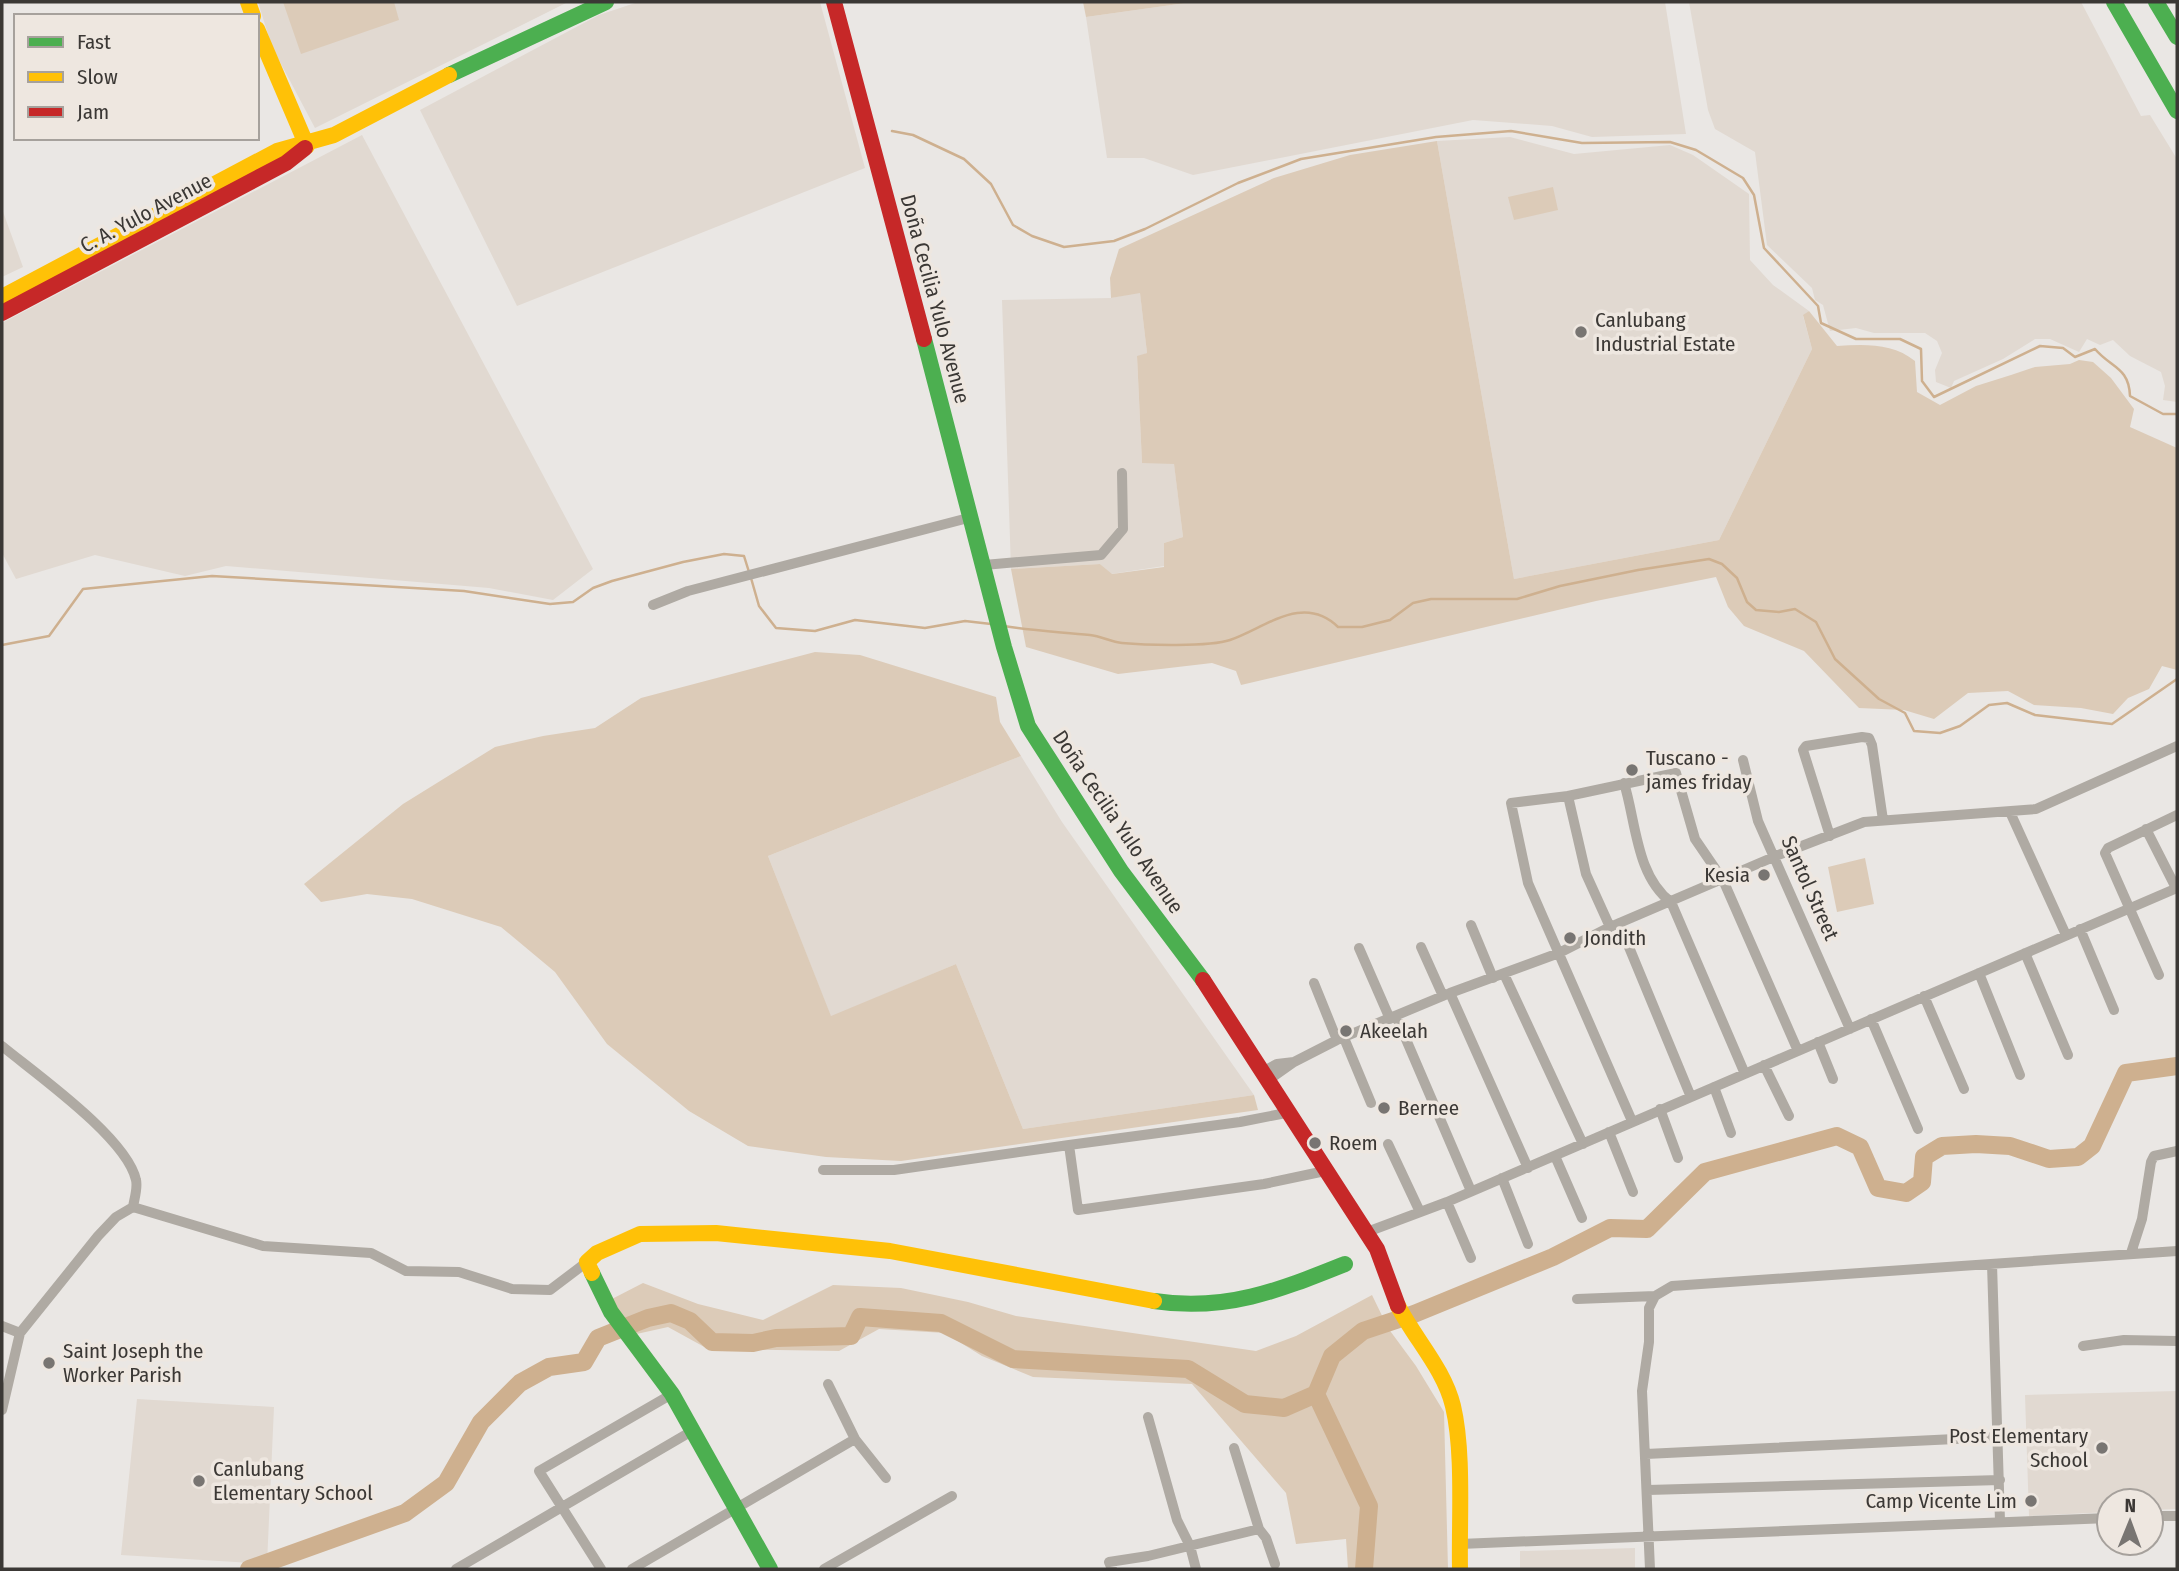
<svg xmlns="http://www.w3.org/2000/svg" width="2179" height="1571" viewBox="0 0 2179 1571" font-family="'Fira Sans Condensed',sans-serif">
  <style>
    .built { fill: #e1d9d1 }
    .green { fill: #dccbb8 }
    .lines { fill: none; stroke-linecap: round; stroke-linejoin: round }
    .stream { stroke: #ceb08f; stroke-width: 2.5 }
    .river { stroke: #ceb08f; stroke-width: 18 }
    .street { stroke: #afaaa3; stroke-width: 10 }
    .fast { stroke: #4caf50; stroke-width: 16 }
    .slow { stroke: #ffc107; stroke-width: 16 }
    .jam { stroke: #c62828; stroke-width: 16 }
    .poi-dot { fill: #787572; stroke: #eee7e0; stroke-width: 2.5 }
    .labels { text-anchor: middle; stroke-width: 7; stroke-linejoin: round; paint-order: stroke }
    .street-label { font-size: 21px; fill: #3b3835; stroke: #eee7e0 }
    .poi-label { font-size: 21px; fill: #3b3835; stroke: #eee7e0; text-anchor: start }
  </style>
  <rect width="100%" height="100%" fill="#eae7e4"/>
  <path class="built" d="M258,2H568L315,128L272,47Z
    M638,2H820L865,168L517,306L420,110L599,15Z
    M1193,2H1665L1686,134L1592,137L1552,126L1473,120L1193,175L1144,158H1107L1086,17Z
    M1689,2H2081L2141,116L2150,115L2177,159V402L2163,400L2165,386L2161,372L2130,356L2113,340L2100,345L2087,339L2079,352L2050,339H2035L2003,359L1954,381L1951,388L1936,382L1935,370L1942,353L1937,341L1925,333H1874L1856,328L1830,331L1823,305L1815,300L1812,288L1767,245L1755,152L1715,129L1708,110Z
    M362,135L593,569L553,600L489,588L226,566L185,576L95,555L16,579L2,553V323Z
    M1510,137L1574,154L1670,145L1693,155L1749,194L1750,260L1773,285L1809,311L1803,316L1812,349L1719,540L1514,579L1437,141Z
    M2,209L23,267L2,277Z
    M1140,292L1147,353L1137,357L1142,463H1174L1183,537L1164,543V566L1111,574L1100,564L1011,569L1002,300L1111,298Z
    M1021,756L1062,822L1254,1095L1023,1129L956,964L831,1017L768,856Z
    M2177,1391V1509L2151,1510V1501H2109V1512L2029,1516L2025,1395Z
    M137,1399L274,1407L267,1564L121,1555Z
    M1635,1548V1569H1520V1551Z"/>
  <path class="green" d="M283,2H394L399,20L301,54Z
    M1083,2H1193L1086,17Z
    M1437,141L1514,579L1719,540L1812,349L1803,315L1809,311L1837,346C1865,344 1893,343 1915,361L1917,392L1940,405L1976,386L2011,375L2035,367L2070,364L2079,360L2093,362L2111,378L2134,409L2130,427L2177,448V670L2162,666L2149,689L2128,698L2113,714L2081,708L2034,705L2008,691L1968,693L1934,719L1904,710L1859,708L1804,651L1744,626L1728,607L1716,577L1596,601L1241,685L1236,671L1212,663L1118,674L1026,647L1011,569L1100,564L1112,574L1164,567V543L1183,537L1174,464L1142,463L1137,356L1147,353L1140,293L1111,298L1110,278L1119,249L1274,178L1350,155Z
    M1553,187L1558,210L1514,220L1508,197Z
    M815,652L860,655L996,697L1000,722L1021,756L768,856L831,1016L956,964L1023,1129L1254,1095L1258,1110L901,1161L826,1157L748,1146L689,1111L607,1044L555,972L501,927L412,899L367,894L321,902L304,884L403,804L495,747L543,736L595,728L641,698Z
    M1865,858L1874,904L1837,912L1828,867Z
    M643,1283L698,1304L763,1320L833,1285L901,1288L968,1302L1016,1316L1256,1351L1296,1336L1372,1295L1388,1328L1416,1366L1444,1412L1448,1569H1348L1346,1539L1296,1544L1286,1493L1192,1384L1033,1377L982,1356L945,1333L879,1329L839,1351L708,1349L668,1327L632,1335L610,1300Z"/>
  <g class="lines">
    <path class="stream" d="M892,131L913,135L964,159L991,184L1013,225L1032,236L1064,247L1114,241L1145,229L1238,183L1301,159L1436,137L1511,131L1582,143L1670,142L1696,150L1743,178L1754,195L1764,248L1818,306L1821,323L1856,339H1900L1921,349L1922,381L1934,397L2040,346L2063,348L2075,357L2095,349C2111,368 2129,367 2130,396L2163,414H2177
      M751,578L759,606L776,628L815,631L855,620L925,628L965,621L991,624
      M1004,626C1033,631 1062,632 1090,635C1101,636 1111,642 1122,643C1144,645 1210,647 1230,640C1265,628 1303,593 1338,627H1362L1390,620L1413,603L1431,599H1517L1560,586L1638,570L1709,559L1722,564L1737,578L1747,602L1756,610L1779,612L1795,609L1816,622L1835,659L1879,699L1905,713L1914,731L1940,733L1960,726L1989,705L2007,703L2035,715L2112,724L2177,679
      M2,645L49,636L83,589L212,576L464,591L550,604L573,602L593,588L612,581L683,562L724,554L744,556L749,572"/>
    <path class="river" d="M249,1569L405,1513L446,1483L481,1422L520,1383L549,1367L584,1362L598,1338L648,1318L671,1313L690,1321L712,1342L753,1343L776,1338L851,1336L860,1317L941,1323L1013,1359L1188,1369L1245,1404L1284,1408L1316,1394
      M1364,1569L1369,1506L1316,1394L1332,1356L1363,1331L1414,1314L1553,1257L1610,1228L1647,1229L1705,1172L1837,1136L1860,1147L1878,1188L1906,1193L1922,1182L1924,1157L1942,1146L1976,1144L2010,1146L2049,1159L2078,1157L2092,1146L2126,1073L2177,1066"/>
    <path class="street" d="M984,565L1101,555L1123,529L1122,473
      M653,605L688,591L972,517
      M1743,760L1758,821L1850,1029
      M1624,783C1636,821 1636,876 1671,902L1745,1074
      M1568,796L1676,773L1695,839L1723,880L1798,1051
      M2010,812L2066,935
      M2146,829L2176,888
      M1830,836L1803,750L1806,746L1862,737L1869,738L1872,745L1883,820
      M1619,923L1691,1097
      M1471,925L1493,978
      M1610,927L1586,874L1568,796L1511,803L1528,883L1632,1121
      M2080,929L2114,1010
      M1421,947L1443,996
      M1359,948L1390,1019
      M2025,953L2068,1055
      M1979,973L2020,1075
      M1504,974L1583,1144
      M2159,975L2105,853L2108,848L2177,815
      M1314,983L1337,1040
      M1450,993L1528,1168
      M1924,996L1964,1089
      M1396,1016L1471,1191
      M1871,1019L1918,1129
      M1344,1038L1371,1103
      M1818,1042L1833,1079
      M2,1046C36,1074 127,1138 136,1180C138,1188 134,1200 133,1207L116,1217L98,1236L20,1333L2,1410
      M1764,1065L1789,1116
      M1264,1071L1277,1064L1294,1062
      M1270,1079L1294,1062L1337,1040L1450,993L1559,953L1610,927L1776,856L1864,822L2036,809L2177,746
      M1714,1087L1731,1133
      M1660,1109L1678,1158
      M1291,1112L1240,1122L1069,1145L1078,1210L1264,1184L1325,1171
      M1609,1132L1633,1192
      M1388,1144L1420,1212
      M1555,1156L1582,1218
      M823,1170H894L1069,1145
      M1502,1178L1528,1244
      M1447,1202L1471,1258
      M133,1207L263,1246L371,1253L406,1271L459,1272L512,1289L550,1290L587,1262
      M1367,1232L1447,1202L2177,888
      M2131,1253L2142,1219L2151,1162L2154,1156L2177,1151
      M1992,1264L2000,1521
      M1577,1299L1655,1296L1672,1286L2177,1251
      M2,1326L20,1333
      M2083,1346L2124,1340L2177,1341
      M828,1384L855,1439L886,1478
      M1148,1417L1177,1520L1190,1546L1196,1569
      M1234,1448L1259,1529
      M1646,1454L1997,1437
      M1648,1490L2000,1480
      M2151,1516H2177
      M1460,1544L2109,1518
      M456,1569L692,1431
      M601,1569L539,1471L672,1394
      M632,1569L855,1439
      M824,1569L952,1496
      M1112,1569L1109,1562L1148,1556L1259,1529L1266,1538L1275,1564
      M1650,1569L1642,1391L1649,1342V1308L1655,1296"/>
    <path class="fast" d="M2114,2L2177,111
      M2156,2L2177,37
      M449,75L606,2
      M924,339L1004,647L1028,726L1121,871L1203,980
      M592,1273L611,1312L672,1394L770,1569
      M1154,1301C1226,1312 1280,1290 1345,1264"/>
    <path class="slow" d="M248,2L253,16
      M257,29L307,146
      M2,297L277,151L334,135L449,75
      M592,1273L587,1262L597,1253L640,1234L716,1233L890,1251L1154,1301
      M1398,1306C1415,1339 1444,1369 1453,1406C1464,1452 1459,1520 1460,1569"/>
    <path class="jam" d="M834,2L924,339
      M2,313L286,163L305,148
      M1203,980L1377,1249L1398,1306"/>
  </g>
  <g class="poi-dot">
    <circle cx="1581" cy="332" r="7"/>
    <circle cx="1632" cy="770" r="7"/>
    <circle cx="1764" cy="875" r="7"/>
    <circle cx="1570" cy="938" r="7"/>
    <circle cx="1346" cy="1031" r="7"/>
    <circle cx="1384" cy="1108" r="7"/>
    <circle cx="1315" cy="1143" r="7"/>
    <circle cx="49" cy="1363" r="7"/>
    <circle cx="2102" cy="1448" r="7"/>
    <circle cx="199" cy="1481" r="7"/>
    <circle cx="2031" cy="1501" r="7"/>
  </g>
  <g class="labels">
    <g class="street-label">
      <text transform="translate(146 213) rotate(-28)" y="7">C. A. Yulo Avenue</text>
      <text transform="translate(935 299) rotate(75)" y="7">Doña Cecilia Yulo Avenue</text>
      <text transform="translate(1118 822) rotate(56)" y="7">Doña Cecilia Yulo Avenue</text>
      <text transform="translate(1810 888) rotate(66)" y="7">Santol Street</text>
    </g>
    <g class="poi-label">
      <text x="1595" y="327">Canlubang<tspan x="1595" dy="24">Industrial Estate</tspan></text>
      <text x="1646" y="765">Tuscano -<tspan x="1646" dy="24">james friday</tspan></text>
      <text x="1750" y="882" text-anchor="end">Kesia</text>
      <text x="1584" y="945">Jondith</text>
      <text x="1360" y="1038">Akeelah</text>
      <text x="1398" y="1115">Bernee</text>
      <text x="1329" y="1150">Roem</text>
      <text x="63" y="1358">Saint Joseph the<tspan x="63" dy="24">Worker Parish</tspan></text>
      <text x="2088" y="1443" text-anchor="end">Post Elementary<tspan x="2088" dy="24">School</tspan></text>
      <text x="213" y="1476">Canlubang<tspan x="213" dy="24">Elementary School</tspan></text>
      <text x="2017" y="1508" text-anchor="end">Camp Vicente Lim</text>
    </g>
  </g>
  <rect width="2179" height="1571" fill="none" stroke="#3b3835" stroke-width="7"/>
  <rect x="14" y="14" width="245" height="126" fill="#eee7e0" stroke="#a6a19c" stroke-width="2"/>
  <rect x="28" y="37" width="35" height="10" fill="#4caf50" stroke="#a6a19c" stroke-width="2"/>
  <text x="77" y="49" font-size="21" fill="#3b3835">Fast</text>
  <rect x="28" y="72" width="35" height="10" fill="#ffc107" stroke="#a6a19c" stroke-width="2"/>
  <text x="77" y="84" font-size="21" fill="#3b3835">Slow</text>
  <rect x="28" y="107" width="35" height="10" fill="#c62828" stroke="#a6a19c" stroke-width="2"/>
  <text x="77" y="119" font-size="21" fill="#3b3835">Jam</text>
  <g transform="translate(2130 1522) rotate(1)"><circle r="33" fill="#eee7e0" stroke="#a6a19c" stroke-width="2"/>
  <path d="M0-5L12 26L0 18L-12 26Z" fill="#787572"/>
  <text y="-10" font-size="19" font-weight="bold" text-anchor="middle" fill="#3b3835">N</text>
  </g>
</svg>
